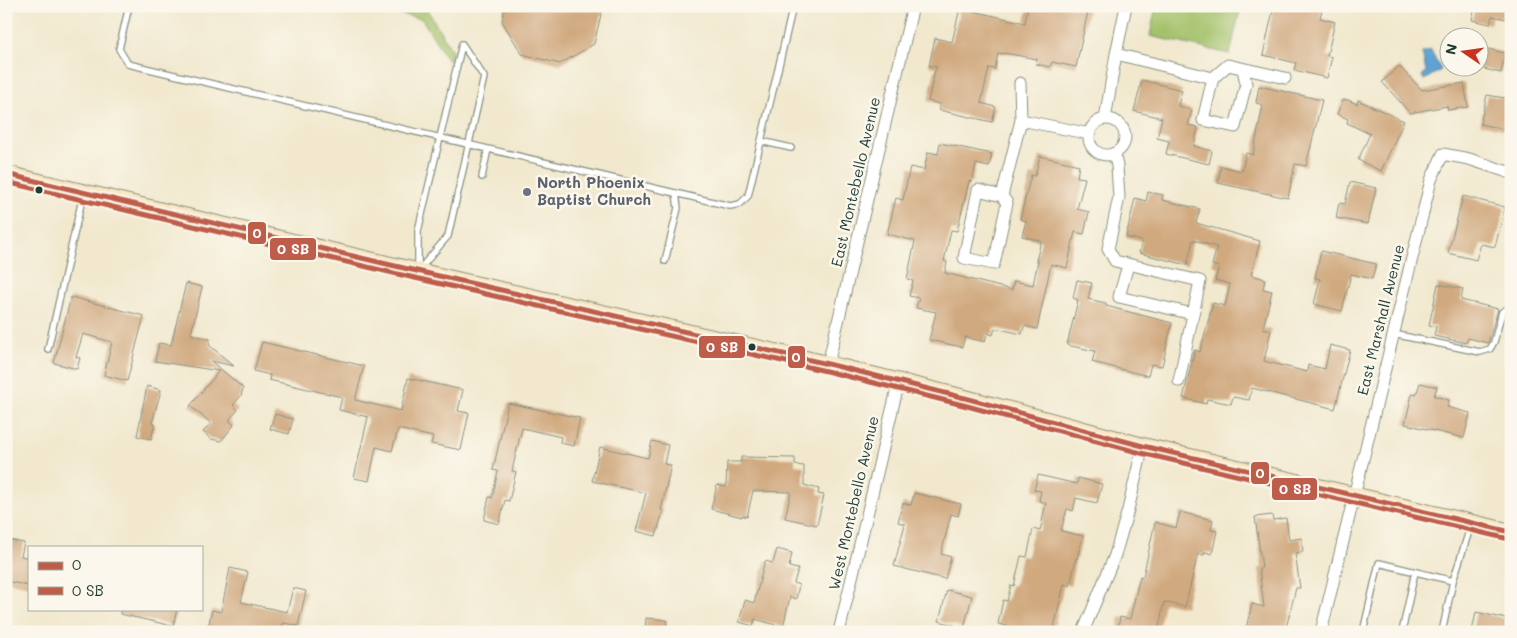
<svg xmlns="http://www.w3.org/2000/svg" width="1517" height="638" viewBox="0 0 1517 638" font-family="Mali,sans-serif">
  <style>
    .green { fill: #a3c169; stroke: #617f4e }
    .water { fill: #5ea2d3; stroke: #3e7084 }
    .building { fill: #d0a97f }
    .lines { fill: none; stroke-linecap: round; stroke-linejoin: round }
    .service-casing { stroke: #889281; stroke-width: 8 }
    .minor-casing { stroke: #889281; stroke-width: 13 }
    .secondary-casing { stroke: #889281; stroke-width: 18 }
    .service { stroke: #fff; stroke-width: 5.5 }
    .minor { stroke: #fff; stroke-width: 11 }
    .secondary { stroke: #f9e7c3; stroke-width: 16 }
    .bus-1-casing { stroke: #fbf7ec; stroke-width: 9 }
    .bus-2-casing { stroke: #fbf7ec; stroke-width: 9 }
    .bus-1 { stroke: #be5d49; stroke-width: 5 }
    .bus-2 { stroke: #be5d49; stroke-width: 5 }
    .bus-dot { fill: #1f3d34; stroke: #fbf7ec; stroke-width: 2 }
    .worship-dot { fill: #6b7280; stroke: #fbf7ec; stroke-width: 2 }
    .labels { text-anchor: middle; stroke-width: 5; stroke-linejoin: round; paint-order: stroke }
    .street-label { font-size: 15px; fill: #1f3d34; stroke: #fbf7ec }
    .worship-label { font-size: 15px; font-weight: bold; fill: #5b616d; stroke: #fbf7ec; text-anchor: start }
    .line-badge { stroke: #fbf7ec; stroke-width: 2 }
    .badge-label { font-size: 14px; text-anchor: middle; font-weight: bold; fill: #fff }
  </style>
  <rect width="100%" height="100%" fill="#fbf7ec"/>
  <filter id="ink" filterUnits="userSpaceOnUse"><feTurbulence type="fractalNoise" baseFrequency=".02" numOctaves="2"/><feDisplacementMap in="SourceGraphic" scale="10" xChannelSelector="R" yChannelSelector="G"/><feConvolveMatrix kernelMatrix="1 2 1 2 8 2 1 2 1" color-interpolation-filters="sRGB"/></filter>
  <filter id="wash" filterUnits="userSpaceOnUse"><feTurbulence type="fractalNoise" baseFrequency=".0096" numOctaves="4" result="noise"/><feDisplacementMap in="SourceGraphic" scale="20" xChannelSelector="R" yChannelSelector="G"/><feGaussianBlur stdDeviation="1.12" result="paint"/><feColorMatrix in="noise" values="0 0 0 0 0 0 0 0 0 0 0 0 0 0 0 0 0 1.4 0 .05"/><feComposite in="paint" operator="in"/></filter>
  <g filter="url(#wash)">
    <rect width="100%" height="100%" fill="#f1e8ce"/>
    <path class="green" d="M395,6H425L452,51L450,61H448L422,19L392,12L391,10Z
      M1156,6H1241L1230,54L1150,36Z"/>
    <path class="water" d="M1431,50L1441,70L1424,80L1422,76L1426,71L1422,53Z"/>
    <g id="blocks">
      <path class="building" d="M505,6H603L594,44L560,64L522,54L502,21Z
        M1028,6H1065L1088,11L1076,67L1052,62L1050,67L1036,64L1037,59L1004,53V54L998,53L995,69L989,68L981,103L996,107L992,122L939,110L940,104L928,101L935,70L937,67L929,66L935,38L952,42L960,8L1025,23Z
        M1274,6H1306L1322,10L1320,18L1335,22L1327,56L1332,57L1327,78L1294,70L1296,63L1263,55Z
        M1473,6H1511V20L1492,16L1490,24L1472,20L1474,11H1473Z
        M1480,47L1505,53L1501,73L1480,68Z
        M1399,66L1422,90L1464,83L1468,107L1448,110L1447,106L1410,113L1382,82Z
        M1142,80L1182,90L1178,106L1192,110L1188,125L1198,127L1194,146L1212,151L1209,164L1166,154L1169,141L1157,138L1162,118L1134,111Z
        M1259,86L1322,100L1306,166L1295,164L1288,198L1218,183L1221,166L1242,171L1246,153L1253,155L1263,105L1256,103Z
        M1487,95L1511,99V131L1480,124Z
        M1343,100H1348L1357,104L1358,100L1404,121L1381,171L1358,160L1370,134L1347,123L1348,119L1337,114Z
        M940,143L992,154L989,167L976,164L972,182L969,181L957,231L951,230L944,261L947,262L945,273L1012,290L1014,281L1033,285L1038,261H1036L1041,241L1022,236L1026,221L1020,219L1031,175L1035,176L1040,156L1079,165L1077,177L1085,178L1077,209L1089,212L1084,234L1075,232L1067,268L1051,264L1037,329L1024,326L1022,334L995,328L993,335L987,333L985,342L965,337L962,347L929,340L936,312L916,308L919,298L909,296L913,281L907,279L915,241L887,234L896,198L903,200L910,167L924,170L928,152L938,154Z
        M1350,182L1376,188L1368,224L1336,218L1339,203L1345,204Z
        M1148,192L1163,195L1162,200L1200,209L1196,223L1260,241L1251,275L1265,279L1263,289L1272,291L1263,328L1271,330L1264,361L1307,372L1308,365L1325,369L1330,345L1350,350L1335,409L1252,388L1249,400L1233,397L1231,404L1207,399L1206,404L1183,398L1195,350L1200,352L1213,303L1225,306L1230,284L1215,280L1219,267L1212,265L1217,247L1193,240L1187,265L1139,253L1142,241L1126,237L1135,198L1146,201Z
        M1463,196L1505,207L1495,247L1481,244L1476,260L1448,253Z
        M1321,251L1376,264L1372,279L1351,274L1342,311L1314,304L1320,279L1315,278Z
        M1077,280L1092,283L1088,299L1106,303V306L1172,323L1162,366L1151,364L1148,376L1092,362L1095,351L1067,345L1078,300L1073,298Z
        M186,283L202,287L191,334L210,339L209,345L234,366L211,361L243,388L241,396L233,405L238,410L229,420L234,425L221,441L211,439L203,432L211,423L190,406L219,371L155,361L159,343L171,345Z
        M1438,284L1463,289L1461,300L1498,309L1488,343L1468,338L1466,343L1434,336L1436,326L1429,325Z
        M71,297L144,316L127,381L104,375L112,342L83,334L76,357L80,358L77,369L54,363Z
        M262,342L364,366L355,400L401,411L408,378L463,390L458,411L469,413L461,450L431,444L433,437L398,429L392,451L376,447L369,481L354,478L368,417L339,410L342,397L269,380L270,375L254,371Z
        M1420,383L1437,387L1434,396L1449,400L1447,407L1470,413L1464,438L1405,424L1412,394L1416,395Z
        M147,386L161,390L152,423L155,424L151,439L137,436Z
        M508,403L580,418L574,446L560,443L561,437L522,428L512,471L516,472L509,501L505,500L499,524L484,520L489,497L492,498L498,471L493,470Z
        M275,414L293,419L289,434L270,429Z
        M652,441L668,445L664,464L671,465L661,510L663,511L656,536L636,531L646,493L592,481L600,447L648,458Z
        M741,457L795,458V465L804,466V485L819,489L818,494L824,495L817,525L785,518L791,492L753,491L747,517L742,515V517L711,509L717,485L726,487L727,462H741Z
        M1038,475L1077,484L1078,478L1102,484L1097,503L1076,498L1073,511L1067,509L1061,531L1083,536L1077,559L1076,558L1070,586L1064,584L1053,632H1032L998,624L1003,600L1007,601L1011,585L1014,586L1021,556L1027,557L1033,529L1040,531L1046,503L1039,501L1041,491L1034,490Z
        M914,493L961,504L958,516L951,514L941,554L951,557L945,579L894,566L905,524L898,522L903,503L911,505Z
        M1180,512L1213,520L1211,530L1217,531L1212,554L1205,552L1204,555L1198,554L1185,607L1164,602L1158,632H1117L1120,617L1130,619L1140,576L1143,577L1155,522L1176,528Z
        M1272,515L1273,520L1286,518L1289,540L1301,538L1303,552L1295,553L1300,588H1296L1285,632H1245L1252,604L1264,607L1259,568H1262L1255,517Z
        M6,539L24,543L21,556L29,558V586L6,581Z
        M777,549L792,553L789,567L798,569L794,583L799,585L796,599L790,597L783,627L755,619L753,626L739,622L745,600L754,603L765,561L773,563Z
        M230,568L248,572L241,602L287,612L293,588L306,591L298,626L283,623L281,632H218V630L208,628L212,610L221,612Z
        M947,590L972,596L964,628L939,621Z
        M121,609H177L173,626L120,614Z
        M1476,612L1511,620V632H1472Z
        M646,618L667,620L666,632H645Z"/>
    </g>
  </g>
  <g filter="url(#ink)">
    <use href="#blocks" fill-opacity="0" stroke="#889281" stroke-width="1"/>
    <g class="lines">
      <g class="service-casing">
        <path id="service" d="M129,6L119,49L128,64L730,206L740,204L748,196L793,6
          M462,44L484,77L448,236L418,271V231Z
          M761,141L791,148
          M482,177L488,149
          M665,261L678,208L676,193
          M1393,334L1480,352L1490,349L1494,342L1502,312L1511,307
          M48,349L83,195
          M1363,632L1379,563L1453,581L1471,525
          M1402,632L1415,572
          M1442,632L1453,581"/>
      </g>
      <g class="minor-casing">
        <path id="minor" d="M1116,54L1213,78L1203,120L1235,127L1246,84L1243,69
          M1213,78L1228,65L1285,78
          M1020,83L1021,120L1090,134
          M1105,119L1116,54L1126,6
          M1089 137a18 18 0 1 1 36 0a18 18 0 1 1-36 0Z
          M1114,153L1117,166L1119,197L1108,249L1115,261L1200,281L1179,381
          M1002,196L978,190L964,258L994,264L1007,203L1002,196L1021,120
          M1128,265L1119,297L1193,314
          M828,364L913,6
          M839,632L899,381
          M1083,632L1115,555L1128,510L1143,446
          M1321,632L1431,180L1443,154L1469,159L1511,173"/>
      </g>
      <g class="secondary-casing">
        <path id="secondary" d="M6,174L408,269L828,364L969,399L1143,446L1511,532"/>
      </g>
      <use href="#service" class="service"/>
      <use href="#minor" class="minor"/>
      <use href="#secondary" class="secondary"/>
      <g class="bus-1-casing">
        <path id="bus-1" d="M6,174L408,269L828,364L969,399L1143,446L1511,532"/>
      </g>
      <g class="bus-2-casing">
        <path id="bus-2" d="M6,182L406,276L826,371L967,406L1141,453L1509,539"/>
      </g>
      <use href="#bus-1" class="bus-1"/>
      <use href="#bus-2" class="bus-2"/>
    </g>
  </g>
  <g class="bus-dot">
    <circle cx="39" cy="190" r="4.5"/>
    <circle cx="752" cy="347" r="4.5"/>
  </g>
  <circle class="worship-dot" cx="527" cy="192" r="5"/>
  <g class="labels">
    <g class="street-label">
      <text transform="translate(856 182) rotate(-77)" y="5">East Montebello Avenue</text>
      <text transform="translate(1381 320) rotate(-76)" y="5">East Marshall Avenue</text>
      <text transform="translate(854 503) rotate(-77)" y="5">West Montebello Avenue</text>
    </g>
    <g class="worship-label">
      <text x="537" y="188">North Phoenix<tspan x="537" dy="17">Baptist Church</tspan></text>
    </g>
  </g>
  <g class="line-badge">
    <rect x="247" y="221" width="20" height="24" rx="5" fill="#be5d49"/>
    <rect x="269" y="237" width="48" height="24" rx="5" fill="#be5d49"/>
    <rect x="698" y="335" width="48" height="24" rx="5" fill="#be5d49"/>
    <rect x="787" y="345" width="19" height="24" rx="5" fill="#be5d49"/>
    <rect x="1250" y="461" width="20" height="24" rx="5" fill="#be5d49"/>
    <rect x="1271" y="477" width="47" height="24" rx="5" fill="#be5d49"/>
  </g>
  <g class="badge-label">
    <text x="257" y="238">0</text>
    <text x="293" y="254">0 SB</text>
    <text x="722" y="352">0 SB</text>
    <text x="796" y="362">0</text>
    <text x="1260" y="478">0</text>
    <text x="1295" y="494">0 SB</text>
  </g>
  <rect width="1517" height="638" fill="none" stroke="#fbf7ec" stroke-width="25"/>
  <rect x="28" y="546" width="175" height="65" fill="#fbf7ec" stroke="#a3ada2"/>
  <rect x="38" y="562" width="25" height="8" fill="#be5d49" stroke="#a3ada2"/>
  <text x="72" y="570" font-size="15" fill="#1f3d34">0</text>
  <rect x="38" y="587" width="25" height="8" fill="#be5d49" stroke="#a3ada2"/>
  <text x="72" y="596" font-size="15" fill="#1f3d34">0 SB</text>
  <g transform="translate(1464 52) rotate(283)"><circle r="24" fill="#fbf7ec" stroke="#a3ada2"/>
  <path d="M0-4L9 19L0 12L-9 19Z" fill="#c8321e"/>
  <text y="-8" font-size="14" font-weight="bold" text-anchor="middle" fill="#1f3d34">N</text>
  </g>
</svg>
